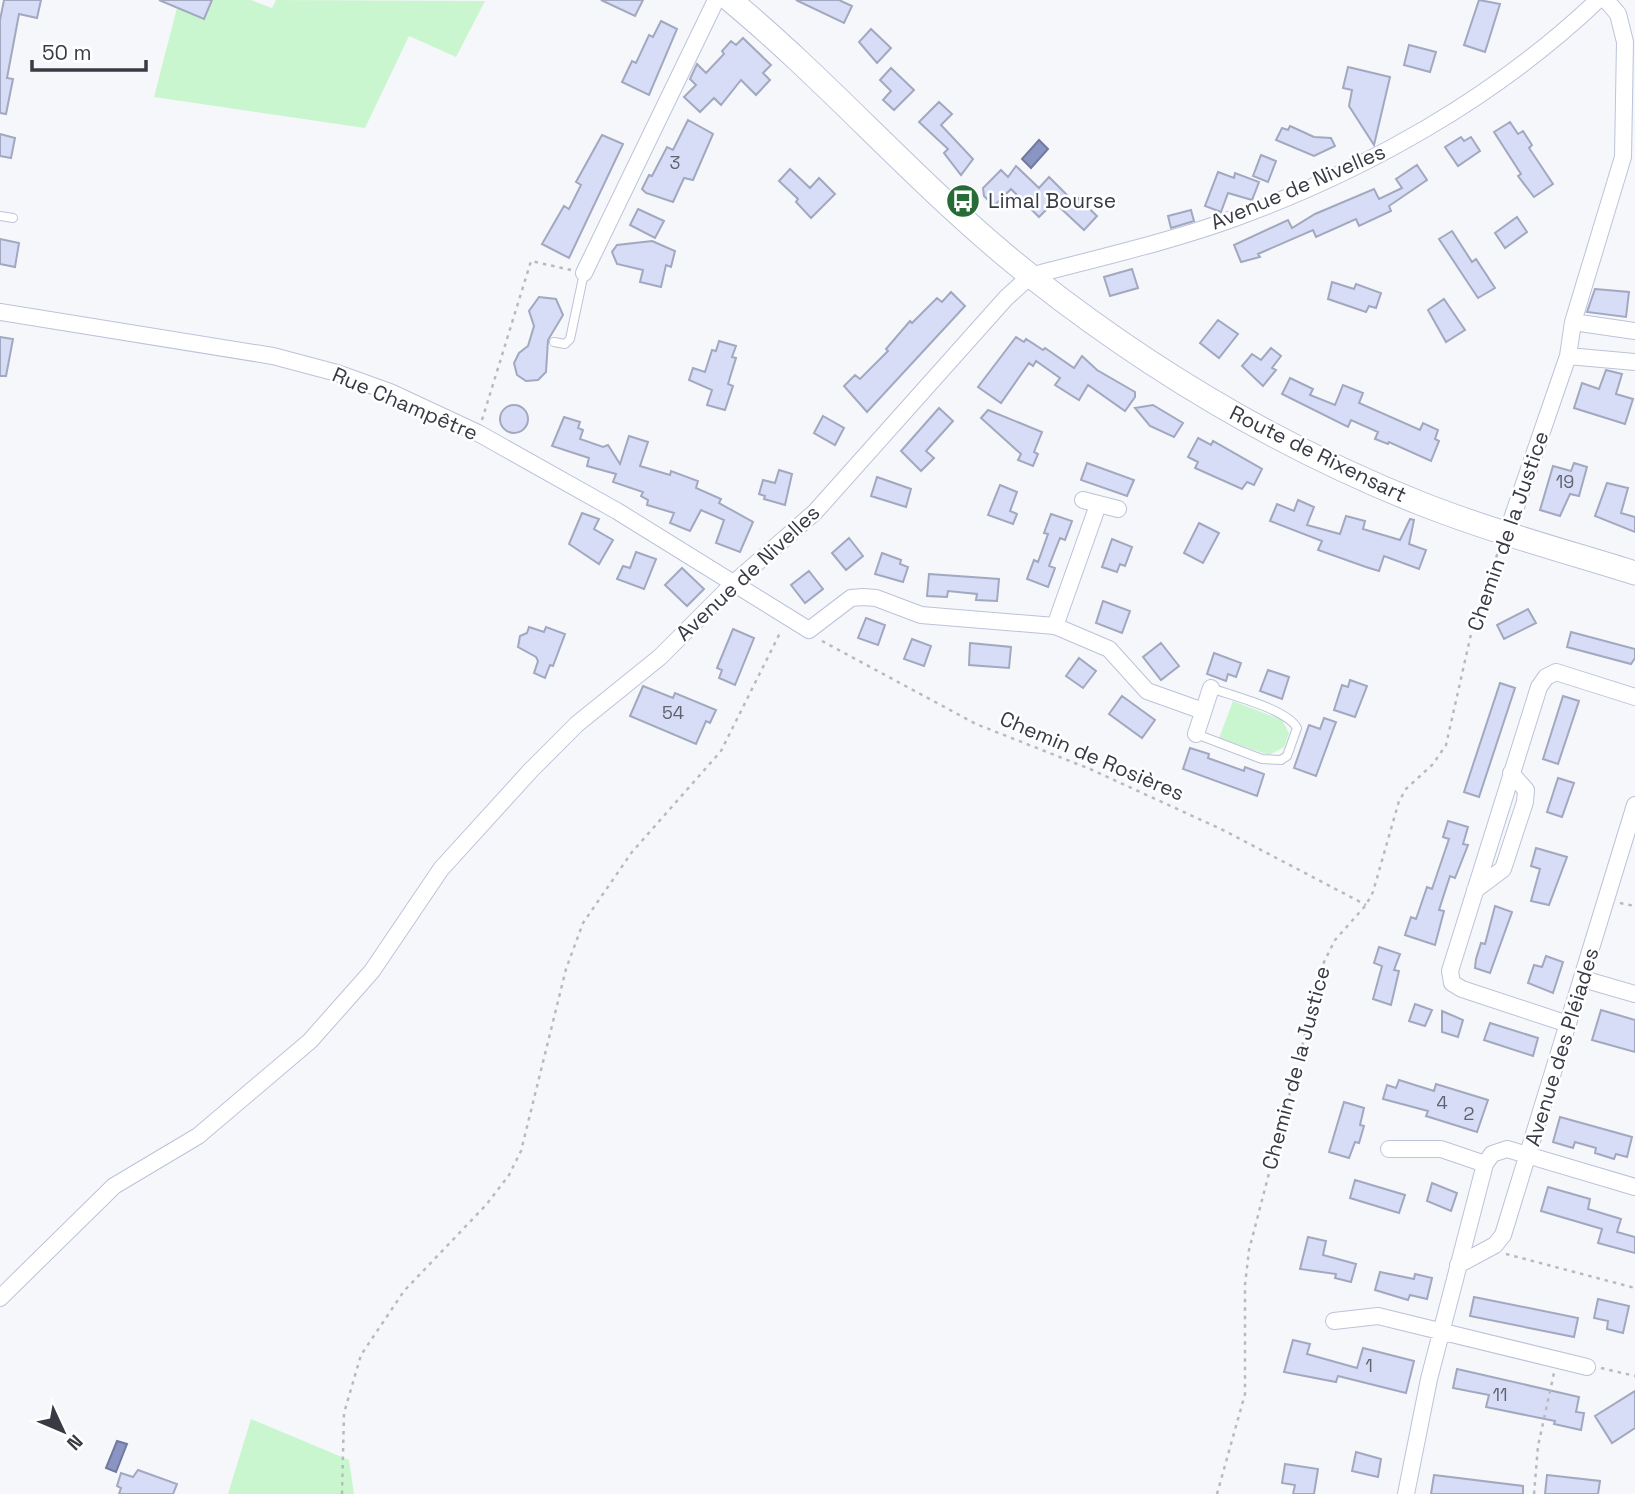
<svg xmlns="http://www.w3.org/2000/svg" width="1635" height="1494" viewBox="0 0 1635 1494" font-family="'Space Grotesk',sans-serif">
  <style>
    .green { fill: #caf6cf }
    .water { fill: #8a95c4; stroke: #717a9e; stroke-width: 2 }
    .building { fill: #d7ddf6; stroke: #a2a8bf; stroke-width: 2 }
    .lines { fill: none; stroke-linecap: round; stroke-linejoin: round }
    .lane-casing { stroke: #bcc3da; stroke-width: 10 }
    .street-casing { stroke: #bcc3da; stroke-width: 18 }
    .secondary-casing { stroke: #bcc3da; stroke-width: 25 }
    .path { stroke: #b8babf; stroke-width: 2.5; stroke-dasharray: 3.5 5; stroke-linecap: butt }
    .lane { stroke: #fff; stroke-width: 8 }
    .street { stroke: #fff; stroke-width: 16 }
    .secondary { stroke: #fff; stroke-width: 23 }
    .labels { text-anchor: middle; stroke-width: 5; stroke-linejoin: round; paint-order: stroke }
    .number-label { font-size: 18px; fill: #606370 }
    .street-label { font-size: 21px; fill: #383a44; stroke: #fff }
    .poi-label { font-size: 21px; fill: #383a44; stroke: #fff; text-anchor: start }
  </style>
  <rect width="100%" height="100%" fill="#f5f7fb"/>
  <path class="green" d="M179,0H251L272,8L276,0L485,1L456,57L409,36L365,128L154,97Z
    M1233,701L1282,720L1289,733L1284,747L1269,755L1219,738Z
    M251,1419L349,1460L354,1494H228Z"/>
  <path class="water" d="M1039,140L1048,149L1031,168L1022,159Z
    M117,1441L127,1444L116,1472L106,1468Z"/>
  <path class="building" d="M4,0H41L37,18L19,14L7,78L13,79L6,114L0,113V20Z
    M159,0H212L204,19Z
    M601,0H643L635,16Z
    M796,0H839L852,6L844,23Z
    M1479,0L1500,4L1485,52L1464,45Z
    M661,21L677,29L649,95L622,82L632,61L636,63L649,35L653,37Z
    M871,29L891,48L877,63L859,42Z
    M743,38L771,65L763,73L770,80L756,95L741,80L721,105L714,98L700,112L684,97L696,85L690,79L697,64L706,73L724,54L722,51L731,41L736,45Z
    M1409,45L1436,52L1430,72L1404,65Z
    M1348,67L1390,77L1374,145L1349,106L1352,90L1343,88Z
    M891,68L914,90L894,110L883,100L891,91L880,80Z
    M939,102L952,114L941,125L973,159L961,175L944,153L948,149L919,122Z
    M688,120L713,134L693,180L684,178L673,202L646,193L642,189L649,175L652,176L667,147L673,150Z
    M1510,122L1518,134L1523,131L1532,145L1529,148L1553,184L1534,197L1518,176L1521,174L1494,132Z
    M1290,126L1314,137L1331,138L1335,146L1314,156L1276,140L1282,128L1288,130Z
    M0,134L15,138L11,158L0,156Z
    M602,135L623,144L569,258L542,244L564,206L569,209L581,185L576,182Z
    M1461,137L1464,141L1471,137L1480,151L1458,166L1445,147Z
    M1261,155L1276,161L1268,182L1253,176Z
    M1417,165L1427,180L1389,206L1391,211L1359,226L1356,219L1316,237L1313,230L1258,254L1260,257L1241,262L1234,245L1288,220L1292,228L1315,214L1374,189L1379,199L1402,188L1396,179Z
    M1016,166L1039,188L1049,177L1074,202L1078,198L1097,216L1084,230L1054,202L1039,217L1011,189L994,206L984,196L983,188L1001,170L1008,177Z
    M790,169L810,188L819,178L835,194L811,218L796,202L798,199L779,181Z
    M1218,172L1234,178L1235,173L1259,182L1252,200L1228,193L1221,212L1205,206Z
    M638,209L664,221L655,238L630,225Z
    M1191,210L1194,221L1171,228L1168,216Z
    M1517,217L1527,232L1505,248L1495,233Z
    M1452,231L1472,262L1476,259L1495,288L1478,298L1439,239Z
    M0,239L19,243L15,267L0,264Z
    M652,241L675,251L671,267L666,265L661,287L640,282L643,270L617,264L612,252L617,245Z
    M1132,269L1138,288L1110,296L1104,277Z
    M1332,282L1354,289L1356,284L1381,293L1376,308L1369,306L1366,312L1328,299Z
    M1595,289L1629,292L1626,317L1587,312Z
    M951,292L965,306L867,412L844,386L855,375L860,379L888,351L886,349L910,321L912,323L937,298L942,302Z
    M539,297L556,299L563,315L548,340L546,372L538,380L526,381L517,375L514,363L519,353L528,346L534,326L529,311Z
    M1444,299L1465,330L1446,342L1428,310Z
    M1218,320L1238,334L1219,358L1200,343Z
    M0,337L13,339L6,376H0Z
    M1016,337L1024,342L1026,339L1043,350L1045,348L1074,368L1082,356L1097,370L1135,392V397L1125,411L1088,385L1079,400L1055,385L1060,378L1036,361L1033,366L1029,363L1001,403L978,387Z
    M719,341L736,346L732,357L736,358L728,384L733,386L725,410L707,405L712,390L689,380L693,368L705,372L712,350L716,351Z
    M1271,348L1281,356L1272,368L1276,370L1263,386L1242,366L1252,354L1261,360Z
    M1606,370L1622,374L1616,394L1633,399L1625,424L1574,408L1582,383L1599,389Z
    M1290,378L1313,389L1310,395L1335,405L1343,385L1363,393L1359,403L1420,430L1423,423L1438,430L1435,439L1439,441L1431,461L1389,442L1388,444L1375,439L1378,432L1351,420L1348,427L1282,394Z
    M500 419a14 14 0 1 1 28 0a14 14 0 1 1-28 0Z
    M1153,405L1183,423L1174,437L1150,426L1135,408Z
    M939,408L953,421L926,451L934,458L921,471L901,451Z
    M988,410L1042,432L1034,452L1038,454L1033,466L1018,460L1021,454L981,418Z
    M823,416L844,428L835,445L814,433Z
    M564,417L580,422L578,428L583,430L580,439L603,447L608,445L620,464L629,436L648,442L640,466L670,475L671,471L698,481L696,488L721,499L719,503L753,522L740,552L716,543L724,520L701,510L690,531L670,523L674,513L647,505L648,500L641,496L643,492L613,482L616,474L587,466L589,458L552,446Z
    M1198,438L1211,445L1213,441L1262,469L1254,485L1247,482L1242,489L1195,468L1198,462L1188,457Z
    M1087,463L1134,480L1127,496L1081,480Z
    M1574,463L1587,467L1579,496L1570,494L1560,516L1540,510L1553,466L1571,471Z
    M779,470L792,474L785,505L764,499L765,496L759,494L763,480L775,483Z
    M877,477L911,489L906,507L871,496Z
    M1607,483L1628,488L1621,513L1635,517V532L1595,516Z
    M1000,485L1017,492L1010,511L1017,514L1013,524L988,515Z
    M1298,500L1314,507L1307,525L1340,534L1346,516L1365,521L1363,529L1400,540L1410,519L1414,520L1409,544L1426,550L1419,569L1384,556L1379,571L1366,567L1318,550L1322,541L1270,521L1277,504L1294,511Z
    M582,513L599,519L594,529L613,540L599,564L569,544Z
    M1051,514L1072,521L1065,540L1060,538L1049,566L1055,568L1048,587L1027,579L1034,560L1038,562L1048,534L1044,533Z
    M1199,523L1219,533L1203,563L1184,553Z
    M849,538L863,556L846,570L832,553Z
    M1112,539L1132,547L1125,566L1120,564L1117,572L1102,567Z
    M636,552L656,559L644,589L617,579L623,566L630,568Z
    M882,553L901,560L900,564L908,567L903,582L875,574Z
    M682,568L704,589L687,606L665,585Z
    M809,571L823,589L805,603L791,585Z
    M929,574L999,579L997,601L976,600L977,594L948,591L947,597L927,596Z
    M1103,601L1130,611L1122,633L1096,623Z
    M1528,609L1536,623L1504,639L1497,625Z
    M866,618L885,625L878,645L858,638Z
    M529,627L544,632L546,627L565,634L553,666L550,665L545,678L534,673L538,661L536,657L518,647L520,636L527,633Z
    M733,629L754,638L735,685L719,678L722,670L717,668Z
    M1571,632L1635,649V658L1631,664L1567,647Z
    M912,639L931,646L924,666L904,659Z
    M970,643L1011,647L1009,668L969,665Z
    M1161,643L1179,666L1161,680L1143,657Z
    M1214,653L1241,663L1236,677L1228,674L1226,681L1207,674Z
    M1079,658L1096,671L1083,688L1066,676Z
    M1268,670L1289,677L1282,699L1260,691Z
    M1350,680L1367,686L1355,717L1334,710L1342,685L1348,687Z
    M1500,683L1515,688L1479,797L1464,792Z
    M643,686L673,698L675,693L716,710L710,723L706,721L696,744L630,716Z
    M1122,696L1155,720L1142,738L1109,714Z
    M1563,696L1579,701L1558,764L1543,759Z
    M1324,718L1336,722L1316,776L1294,768L1309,725L1320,729Z
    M1190,748L1209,754L1208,758L1244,771L1245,767L1264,774L1257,796L1183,769Z
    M1558,778L1574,783L1562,817L1547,812Z
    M1448,821L1468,827L1463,844L1468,845L1455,878L1450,876L1439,910L1444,911L1435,945L1405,935L1411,917L1416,919L1427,887L1432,889L1449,839L1443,837Z
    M1536,848L1567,857L1549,905L1531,901L1540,869L1531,866Z
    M1495,906L1512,912L1490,973L1475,968L1476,959L1481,943L1485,944Z
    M1379,947L1400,954L1394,970L1399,971L1391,1005L1373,999L1382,966L1374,963Z
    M1546,956L1563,962L1553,993L1528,983L1534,965L1542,967Z
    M1415,1004L1432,1010L1425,1026L1409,1021Z
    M1601,1010L1635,1020V1052L1592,1040Z
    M1442,1011L1463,1020L1458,1037L1442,1032Z
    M1490,1023L1538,1038L1533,1056L1484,1040Z
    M1399,1080L1434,1091L1436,1084L1488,1100L1477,1132L1426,1116L1428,1111L1383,1099L1387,1085L1396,1088Z
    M1344,1102L1364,1108L1360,1125L1364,1126L1359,1143L1355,1142L1349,1158L1329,1152Z
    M1560,1117L1632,1137L1627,1157L1616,1154L1614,1159L1595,1153L1596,1148L1575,1142L1573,1148L1553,1142Z
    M1355,1180L1405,1195L1399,1213L1350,1198Z
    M1432,1183L1457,1193L1451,1211L1427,1201Z
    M1548,1187L1590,1199L1588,1209L1621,1219L1617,1232L1635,1237V1253L1598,1243L1602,1229L1541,1211Z
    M1308,1237L1326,1241L1323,1255L1356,1264L1351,1282L1335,1278L1336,1274L1300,1269Z
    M1380,1272L1414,1279L1415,1274L1432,1278L1427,1299L1410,1295L1408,1300L1375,1290Z
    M1474,1297L1578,1318L1574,1337L1470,1316Z
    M1598,1299L1629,1306L1623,1333L1607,1329L1608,1321L1594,1318Z
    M1293,1340L1310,1344L1307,1354L1357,1368L1363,1348L1414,1361L1406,1393L1338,1376L1336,1382L1284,1372Z
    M1457,1369L1579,1397L1576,1412L1584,1413L1581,1430L1554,1424L1555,1421L1486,1407L1489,1395L1453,1388Z
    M1635,1391V1428L1612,1443L1595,1416Z
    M1356,1452L1381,1459L1378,1477L1352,1471Z
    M1285,1464L1318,1469L1314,1494H1293L1295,1485L1282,1483Z
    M138,1470L177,1484L173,1494H119L121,1488L117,1486L121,1473L133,1477Z
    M1434,1475L1523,1486V1494H1431Z
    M1547,1475L1600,1481L1598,1494H1545Z"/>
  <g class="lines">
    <g class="lane-casing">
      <path id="lane" d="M0,216L13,218
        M554,342L565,344L570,339L584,273
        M1196,734L1262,759L1281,760L1287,756L1297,728C1287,709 1232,696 1211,688"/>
    </g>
    <g class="street-casing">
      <path id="street" d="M584,273L716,0
        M0,312L273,356L337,373L390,392L478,433L617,511L809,630L851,598L863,597L876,598L921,615L1055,626L1109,649L1147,691L1203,711
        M1573,322L1635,331
        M1568,356L1635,362
        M1083,500L1118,509
        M1507,533L1568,356L1573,322L1623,157L1625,42L1618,14L1606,0
        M1055,626L1098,505
        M1196,734L1211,688
        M1475,890L1503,869L1525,802L1526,790L1511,773
        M1583,979L1635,994
        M1568,1024L1462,989L1452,983L1450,971L1539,687L1546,677L1556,672L1635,697
        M1389,1149H1441L1485,1164
        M1458,1265L1495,1245L1503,1235L1635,805
        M0,1298L114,1186L198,1136L310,1041L372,971L441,869L531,770L577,724L660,657L735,582L815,512L1006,298L1030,276C1098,258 1169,242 1235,218C1367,170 1496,97 1598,0
        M1334,1321L1378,1316L1587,1367
        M1406,1494L1429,1379L1485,1164L1492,1154L1507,1149L1635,1187"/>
    </g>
    <g class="secondary-casing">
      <path id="secondary" d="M730,0C835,87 924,192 1032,277C1150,370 1281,448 1422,504C1491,531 1564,551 1635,573"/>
    </g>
    <path class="path" d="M482,420L531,261L571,270
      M822,641L976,724L1090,769L1223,830L1366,905
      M1620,903L1635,906
      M1506,1254L1635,1288
      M1601,1368L1635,1376
      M342,1494L344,1413L361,1355L404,1291L486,1205L509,1175L521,1151L566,969L583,923L632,852L721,751L781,631
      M1217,1494L1245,1394V1285L1249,1250L1324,962L1335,940L1366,905L1373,892L1399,801L1406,789L1433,764L1446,745L1471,634L1498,552
      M1534,1494L1538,1446L1554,1373"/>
    <use href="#lane" class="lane"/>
    <use href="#street" class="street"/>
    <use href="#secondary" class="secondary"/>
  </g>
  <defs>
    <g id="bus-disc" transform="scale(1.75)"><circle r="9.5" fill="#276c37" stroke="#fff"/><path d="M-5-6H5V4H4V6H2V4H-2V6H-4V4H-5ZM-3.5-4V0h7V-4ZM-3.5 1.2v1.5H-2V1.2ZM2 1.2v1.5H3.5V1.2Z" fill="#fff"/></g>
  </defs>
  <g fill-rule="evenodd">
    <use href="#bus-disc" x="963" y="201"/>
  </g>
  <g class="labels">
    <g class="number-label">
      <text x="675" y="169">3</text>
      <text x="1565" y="488">19</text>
      <text x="673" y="719">54</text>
      <text x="1442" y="1109">4</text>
      <text x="1469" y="1120">2</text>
      <text x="1369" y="1372">1</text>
      <text x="1500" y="1401">11</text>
    </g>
    <g class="street-label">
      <text transform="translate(1298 187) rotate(-23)" y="7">Avenue de Nivelles</text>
      <text transform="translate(405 404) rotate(23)" y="7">Rue Champêtre</text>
      <text transform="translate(1318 454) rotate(26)" y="7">Route de Rixensart</text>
      <text transform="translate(1508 531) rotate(-71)" y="7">Chemin de la Justice</text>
      <text transform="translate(748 573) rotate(-43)" y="7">Avenue de Nivelles</text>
      <text transform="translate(1092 756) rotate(23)" y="7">Chemin de Rosières</text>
      <text transform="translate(1562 1047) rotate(-73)" y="7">Avenue des Pléiades</text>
      <text transform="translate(1296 1068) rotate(-75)" y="7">Chemin de la Justice</text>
    </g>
    <g class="poi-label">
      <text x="988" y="208">Limal Bourse</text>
    </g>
  </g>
  <g transform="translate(63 1431) rotate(134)" stroke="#ffffff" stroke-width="5" paint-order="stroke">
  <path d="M0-5L12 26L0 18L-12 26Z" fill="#383a44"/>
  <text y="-10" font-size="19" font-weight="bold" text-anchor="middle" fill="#383a44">N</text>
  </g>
  <path d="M32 60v10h114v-10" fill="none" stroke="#383a44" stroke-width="3.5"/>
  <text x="42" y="60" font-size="21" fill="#383a44" stroke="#ffffff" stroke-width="5" paint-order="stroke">50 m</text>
</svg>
